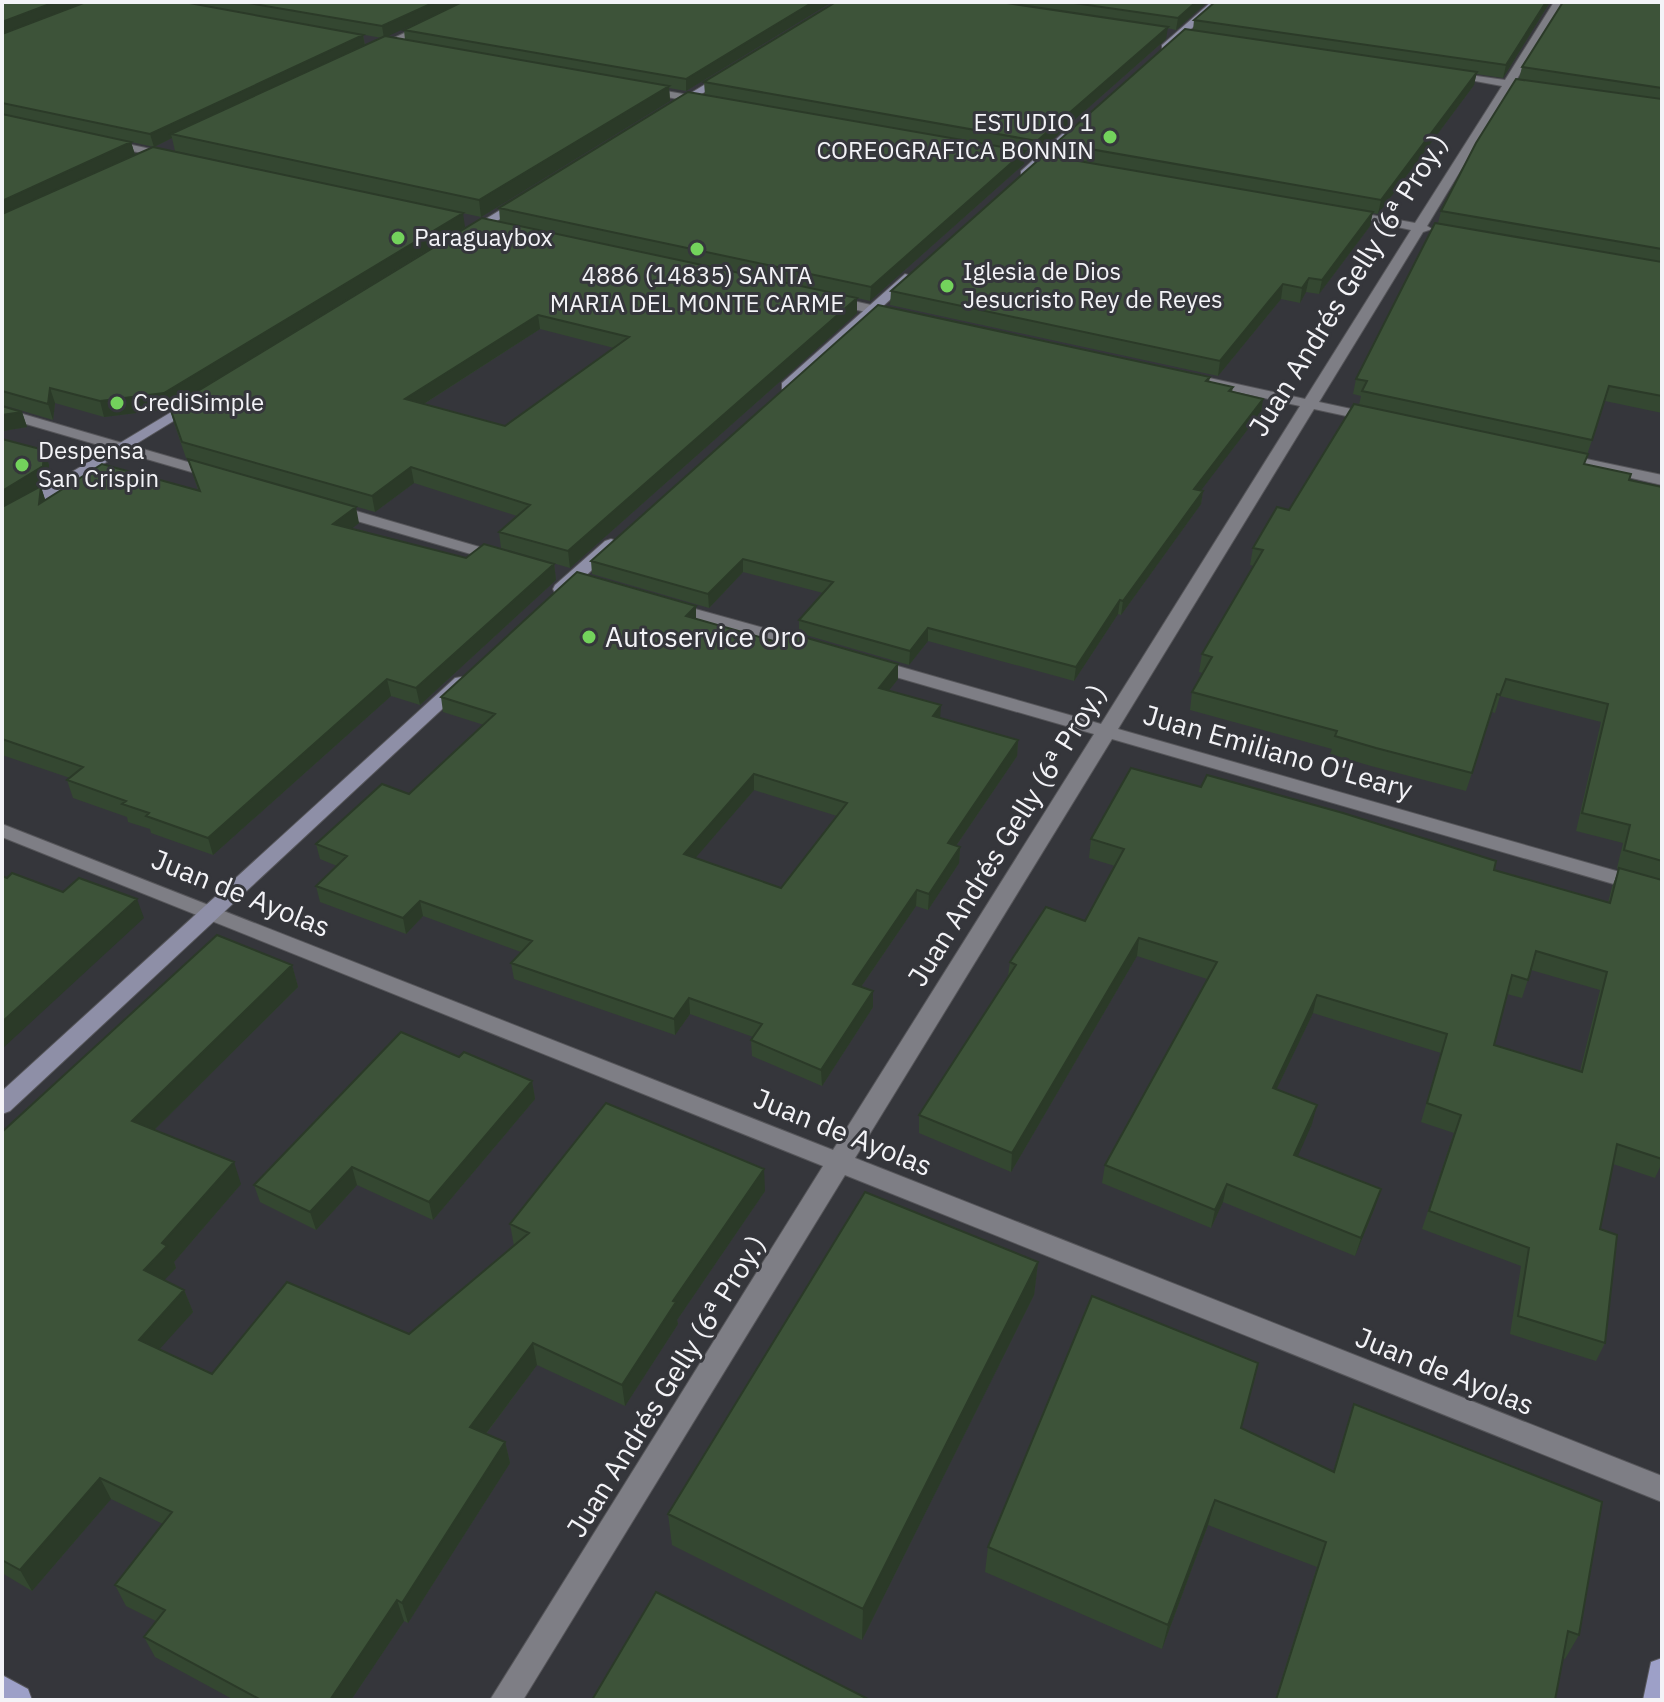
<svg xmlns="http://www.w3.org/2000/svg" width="1664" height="1702" viewBox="0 0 1664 1702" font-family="'IBM Plex Sans',sans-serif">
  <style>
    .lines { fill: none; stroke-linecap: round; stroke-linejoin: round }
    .street-casing { stroke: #555559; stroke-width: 2 }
    .secondary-casing { stroke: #555559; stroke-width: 2 }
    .primary-casing { stroke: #555559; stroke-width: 2 }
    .street { fill: #7e7e85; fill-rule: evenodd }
    .secondary { fill: #8e8fa7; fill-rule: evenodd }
    .primary { fill: #9da0c8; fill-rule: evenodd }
    .wall { fill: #344731; fill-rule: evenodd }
    .shaded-wall { fill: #2b3a28 }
    .building { fill: #3d5339; stroke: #2b3a28; stroke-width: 2; fill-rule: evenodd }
    .poi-dot { fill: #73d25c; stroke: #35363b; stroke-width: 3 }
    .labels { text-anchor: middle; stroke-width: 6; stroke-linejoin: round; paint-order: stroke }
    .far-poi-label { font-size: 24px; fill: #f3f3f7; stroke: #35363b; text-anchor: start }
    .street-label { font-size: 28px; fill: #f3f3f7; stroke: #35363b }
    .poi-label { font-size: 28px; fill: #f3f3f7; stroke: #35363b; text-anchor: start }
  </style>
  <rect width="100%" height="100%" fill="#35363b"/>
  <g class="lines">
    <g class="street-casing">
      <path id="street" d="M469,2H481L377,52L369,50Z
        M1554,2H1564L1515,82L1521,85L1511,87L1427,226L1432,229L1423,232L1319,402L1379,415L1381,418L1374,422L1314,409L1118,729L1662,884V898L1112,739L855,1158L1662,1476V1502L845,1175L523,1700H490L823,1166L2,837V824L833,1150L1094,734L868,669L865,665L874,660L880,661L1101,724L1300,406L1182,380L1175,376L1182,372L1305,399L1411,230L1338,214L1344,210L1415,223L1502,86L1443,75L1448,72L1505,80Z
        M643,87L706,98L711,101L706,104L639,92L638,90Z
        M108,140L170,153L176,156L170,159L104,145L103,143Z
        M831,296L898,311L900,314L893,318L826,303L825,300Z
        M2,408L222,472L225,475L217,480L212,478L2,417Z
        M1558,453L1662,475V485L1553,460V454Z
        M332,504L507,555L509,558L507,561H495L326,512V506Z
        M670,602L811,641L814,645L805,650L664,611L662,607L664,603Z"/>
    </g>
    <g class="secondary-casing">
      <path id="secondary" d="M1211,2H1222L1168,49H1162V45Z
        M727,71L732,74L731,76L677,109L668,107Z
        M1072,125L1081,127L1029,175H1021V171Z
        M523,196L527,198V202L473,236L463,233Z
        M905,274L915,277L792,389H782V383Z
        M193,399L200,403L198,406L2,526V514Z
        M611,539L617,541V547L567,593H555L553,589L555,585L605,541Z
        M461,677L467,678L470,682L467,686L10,1111L2,1114V1091L455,678Z"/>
    </g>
    <g class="primary-casing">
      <path id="primary" d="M1662,1658V1700H1643L1651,1662Z
        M2,1675L28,1689L32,1700H2Z"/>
    </g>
    <use href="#street" class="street"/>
    <use href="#secondary" class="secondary"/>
    <use href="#primary" class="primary"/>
  </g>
  <path class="wall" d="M2,2H462L387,36L405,40L404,30L462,2H832L686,91L669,88L670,101L481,217L175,151L172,138L154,147L131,142L135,155L465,227L168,409L104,417L55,403L53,420L3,405L22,412L27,427L2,431ZM264,17L382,38L365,45L363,35Z
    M836,2H1207L1176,30L1167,28L1166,39L1036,154L1025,152L1024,164L870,301L857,298V313L570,568L501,548L499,532L517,516L414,483L375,512L186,458L174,423L170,408L500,221L499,208L705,95L704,82ZM540,329L614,348L505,426L424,404Z
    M1215,2H1550L1503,78L1476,74L1474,85L1378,214L1372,213L1370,226L1319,294L1306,292L1300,303L1281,299L1218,376L890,305L891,291L1055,156L1056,143L1193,30L1194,20Z
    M1662,2V413L1605,401L1584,464L1629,480L1662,487V1163L1655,1178L1613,1164L1600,1229L1605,1343L1596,1361L1510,1334L1521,1266L1422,1229L1454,1133L1421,1122L1441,1053L1313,1013L1276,1090L1312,1124L1297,1156L1375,1207L1355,1256L1223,1202L1211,1228L1102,1183L1105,1165L1207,979L1137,956L1011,1172L919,1133V1115L1008,976L1010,962L1085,921L1115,866L1089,858L1091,839L1494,870L1608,903L1612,887L1619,869L1617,868L1623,843L1576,831L1601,722L1500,696L1495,713L1492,712L1466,791L1371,766L1330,754L1332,749L1190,710L1192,692L1203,673L1199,672L1202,654L1254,566L1250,565L1253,548L1289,510L1359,405L1361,396L1353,394L1356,379L1438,223L1441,211L1519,79L1522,67ZM1531,970L1600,990L1580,1071L1494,1045L1507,994L1522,998Z
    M1210,377L1209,382L1233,387L1232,392L1263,399L1261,412L1201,490L1203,491L1201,504L1121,615L1118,614L1074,681L928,641L909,665L799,633V620L823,593L743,572L709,608L592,574L591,561Z
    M2,439L44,450L49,465L48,482L41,487L45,500L198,490L188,459L359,523L352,528L466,558L554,564L556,580L420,705L391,696L213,855L151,833L150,829L128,822L127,817L73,798L67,780L70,778L2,755Z
    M696,606V619L777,642L898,664V679L889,690L940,718L1018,740L1017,756L956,846L960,847L959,863L928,910L916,906L861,987L873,991V1007L822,1086L752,1056L751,1040L753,1037L690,1014L675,1035L514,979L511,963L521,952L423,916L406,934L320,902L316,886L337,866L320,859L316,844L409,794L484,725L443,712L441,697ZM754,790L837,816L781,888L695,858Z
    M292,965L298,987L154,1130L241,1184L174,1262L176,1268L164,1280L184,1290L193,1312L159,1349L212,1374L409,1334L514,1246L510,1224L765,1191L677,1320L678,1324L625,1406L537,1365L486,1434L505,1442L510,1463L408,1623L404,1621L351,1700H234L155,1657L144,1637L156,1621L126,1606L115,1585L163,1524L111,1499L32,1591L2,1573V1132Z
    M459,1057L532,1081L535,1099L433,1220L357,1185L316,1230L260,1202L254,1185Z
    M1038,1262L1034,1295L862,1640L672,1545L668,1514Z
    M1354,1404L1579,1635L1565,1659L1563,1658L1555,1700H1275L1317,1567L1208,1525L1162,1649L985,1572L988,1547L1241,1428L1333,1472Z"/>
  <path class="shaded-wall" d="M55,2H89L2,35V22Z
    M435,2H462L384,38L382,26Z
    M813,2H832L686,91V79Z
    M1196,2H1207L1176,30L1178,18Z
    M1546,2H1550L1503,78L1506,65Z
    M1168,27L1166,39L1036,154L1037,141Z
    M363,35L365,47L171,134L172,138L154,147L150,134Z
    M1477,72L1474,85L1378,214L1381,200Z
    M669,86L670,101L481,217L479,200Z
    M131,142L135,155L2,217V201Z
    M1025,151L1024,164L870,301L871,287Z
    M1373,212L1370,226L1319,294L1322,280Z
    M463,213L465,227L168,409L104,417L100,401Z
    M1309,278L1306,292L1300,303L1302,288Z
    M1283,284L1281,299L1218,376L1220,361Z
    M857,298V313L570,568L568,551Z
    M538,315L540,329L408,414L405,399Z
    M50,388L55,403L53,420L48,404Z
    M1263,399L1261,412L1192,502L1194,489Z
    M22,412L27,427L2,431V415Z
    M44,450L49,465L48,482L41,487L46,502L2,510V491Z
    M411,467L414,483L375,512L372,496Z
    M1203,491L1201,504L1121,615L1123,601Z
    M356,507L359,523L337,540L333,524Z
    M743,559V572L709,608L708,594Z
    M554,564L556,580L420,705L416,688Z
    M1120,600L1118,614L1074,681L1076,667Z
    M696,606V621L686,616Z
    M928,628V641L909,665L910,651Z
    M898,664V679L879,703V688Z
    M387,679L391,696L213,855L208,838Z
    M941,705L940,720L933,716Z
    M1018,740L1017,756L947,859L948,843Z
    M754,774V790L685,870L684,854Z
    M960,847L959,863L928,910L929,894Z
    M917,890L916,906L852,1000L853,984Z
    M137,899L144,918L2,1049V1022Z
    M420,901L423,916L406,934L403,918Z
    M1139,938L1137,956L1011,1172L1012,1153Z
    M292,965L298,987L141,1143L132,1121Z
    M873,991V1007L822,1086L821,1070Z
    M1317,995L1313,1013L1268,1107L1273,1088Z
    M689,998L690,1014L675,1035L674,1019Z
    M532,1081L535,1099L433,1220L429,1202Z
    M1317,1105L1312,1124L1290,1174L1294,1155Z
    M234,1162L241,1184L174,1262L176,1268L153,1292L144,1270L162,1243Z
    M352,1167L357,1185L316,1230L310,1212Z
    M764,1169L765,1191L677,1320L678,1324L625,1406L622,1385L673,1301Z
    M1227,1184L1223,1202L1211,1228L1215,1210Z
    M1381,1189L1375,1207L1355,1256L1361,1238Z
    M1038,1262L1034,1295L862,1640L863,1609Z
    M184,1290L193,1312L148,1362L139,1340Z
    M533,1343L537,1365L475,1448L470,1427Z
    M505,1442L510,1463L408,1623L402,1603Z
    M100,1478L111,1499L32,1591L20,1570Z
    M1215,1500L1208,1525L1162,1649L1168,1625Z
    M397,1600L404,1621L351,1700H330Z"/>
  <path class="building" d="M2,2H55L2,22Z
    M86,2H184L363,35L150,134L2,103V34Z
    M243,2H435L382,26Z
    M462,2H813L686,79L404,30Z
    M836,2H1000L1168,27L1037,141L704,82Z
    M1067,2H1196L1178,18Z
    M1215,2H1546L1506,65L1194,20Z
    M1563,2H1662V88L1522,67Z
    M1185,29L1477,72L1381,200L1056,143Z
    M385,36L669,86L479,200L171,134Z
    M1516,79L1662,99V249L1441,211L1476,143Z
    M688,92L1025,151L871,287L499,208Z
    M2,114L131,142L2,201Z
    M153,147L463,213L164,393L100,401L50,388L48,404L2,391V214Z
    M1044,155L1373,212L1322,280L1309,278L1302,288L1283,284L1220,361L891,291Z
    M482,218L857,298L568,551L499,532L530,505L411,467L372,496L182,442L170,408ZM538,315L629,337L505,426L405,399Z
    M1435,223L1662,262V396L1609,386L1592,440L1362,391L1367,381L1356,379Z
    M878,305L1210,377L1206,381L1233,387L1229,391L1263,399L1194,489L1203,491L1123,601L1120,600L1076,667L928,628L910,651L799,620L833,582L743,559L708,594L591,561Z
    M1354,404L1588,454L1584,464L1631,474L1629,480L1662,487V861L1624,850L1630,825L1582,813L1608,704L1506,679L1500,695L1497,694L1472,773L1376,748L1335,736L1337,731L1192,692L1212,657L1202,654L1263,550L1253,548L1277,507L1289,510Z
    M2,406L22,412L2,415Z
    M2,439L44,450L43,466L2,491Z
    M188,459L356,507L333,524L466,558L484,544L554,564L416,688L387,679L208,838L146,816L149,813L122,804L126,801L67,780L83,767L2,739V507L41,486L39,504L102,464L200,491Z
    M577,572L696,606L686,616L777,642L786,632L898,664L879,688L941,705L933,716L1018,740L948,843L960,847L929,894L917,890L853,984L873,991L821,1070L751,1040L762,1024L689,998L674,1019L511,963L532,941L420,901L403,918L316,886L347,856L316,844L382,784L409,794L495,714L441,697ZM754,774L847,803L781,888L684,854Z
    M1131,768L1201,787L1207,775L1343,813L1496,861L1494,870L1610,903L1619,868L1662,880V1159L1617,1144L1600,1229L1617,1235L1605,1343L1518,1316L1529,1248L1429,1211L1461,1115L1427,1103L1447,1034L1317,995L1273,1088L1317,1105L1294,1155L1381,1189L1361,1238L1227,1184L1215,1210L1105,1165L1217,962L1139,938L1012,1153L919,1115L1016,965L1010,962L1046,907L1085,921L1124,849L1091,839ZM1536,951L1607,972L1582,1072L1494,1045L1512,975L1528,980Z
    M12,873L63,892L79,878L137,899L2,1022V876L7,878Z
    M217,935L292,965L132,1121L234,1162L162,1243L167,1246L144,1270L184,1290L139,1340L212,1374L287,1282L409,1334L529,1233L510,1224L606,1103L764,1169L673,1301L676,1302L622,1385L533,1343L470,1427L505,1442L402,1603L397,1600L330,1700H261L144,1637L165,1610L115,1585L172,1512L100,1478L20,1570L2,1560V1132Z
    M401,1032L459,1057L464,1052L532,1081L429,1202L352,1167L310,1212L254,1185Z
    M865,1192L1038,1262L863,1609L668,1514Z
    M1092,1296L1258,1363L1241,1428L1334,1472L1354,1404L1602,1502L1579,1635L1568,1631L1555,1700H1276L1326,1542L1215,1500L1168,1625L988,1547Z
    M656,1592L870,1700H592Z"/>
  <g class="poi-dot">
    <circle cx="1110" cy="137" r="8"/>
    <circle cx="398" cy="238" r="8"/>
    <circle cx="697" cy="249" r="8"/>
    <circle cx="947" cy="286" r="8"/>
    <circle cx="117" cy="403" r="8"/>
    <circle cx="22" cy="465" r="8"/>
    <circle cx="589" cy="637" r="8"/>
  </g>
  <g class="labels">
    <g class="far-poi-label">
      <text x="1094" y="131" text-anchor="end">ESTUDIO 1<tspan x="1094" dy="28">COREOGRAFICA BONNIN</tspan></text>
      <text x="414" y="246">Paraguaybox</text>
      <text x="963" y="280">Iglesia de Dios<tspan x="963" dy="28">Jesucristo Rey de Reyes</tspan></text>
      <text x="697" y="284" text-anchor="middle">4886 (14835) SANTA<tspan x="697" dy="28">MARIA DEL MONTE CARME</tspan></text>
      <text x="133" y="411">CrediSimple</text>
      <text x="38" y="459">Despensa<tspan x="38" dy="28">San Crispin</tspan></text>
    </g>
    <g class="street-label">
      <text transform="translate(1348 285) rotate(-58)" y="10">Juan Andrés Gelly (6ª Proy.)</text>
      <text transform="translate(1278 752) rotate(16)" y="10">Juan Emiliano O'Leary</text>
      <text transform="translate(1007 835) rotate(-58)" y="10">Juan Andrés Gelly (6ª Proy.)</text>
      <text transform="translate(241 893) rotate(22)" y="10">Juan de Ayolas</text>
      <text transform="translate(843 1132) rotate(22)" y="10">Juan de Ayolas</text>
      <text transform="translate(1445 1371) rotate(22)" y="10">Juan de Ayolas</text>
      <text transform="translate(666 1386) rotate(-58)" y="10">Juan Andrés Gelly (6ª Proy.)</text>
    </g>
    <g class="poi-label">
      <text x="605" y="647">Autoservice Oro</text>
    </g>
  </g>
  <rect width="1664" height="1702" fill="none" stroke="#f3f3f7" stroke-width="8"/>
</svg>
